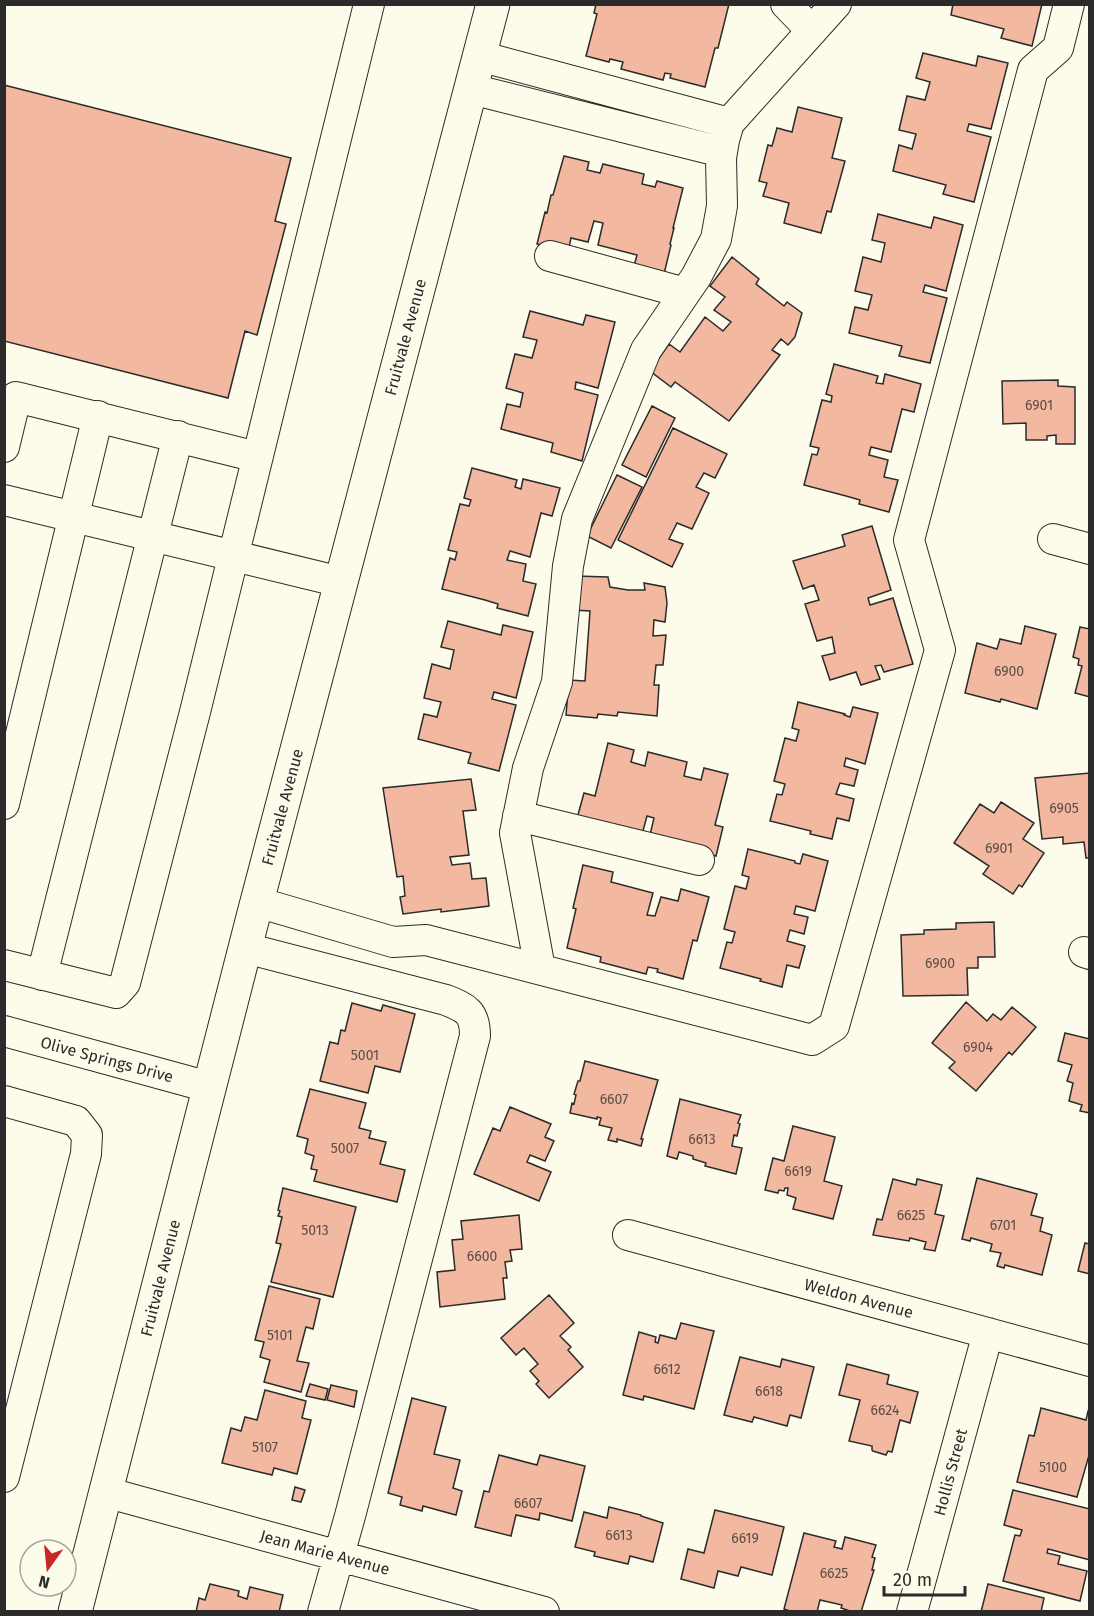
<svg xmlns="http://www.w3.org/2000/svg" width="1094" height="1616" viewBox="0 0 1094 1616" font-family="'Fira Sans',sans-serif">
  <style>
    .building { fill: #f2b8a0; stroke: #2b2b2b; stroke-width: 1.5 }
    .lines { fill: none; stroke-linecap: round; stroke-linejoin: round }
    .minor-casing { stroke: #2b2b2b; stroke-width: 32 }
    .major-casing { stroke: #2b2b2b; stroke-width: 35 }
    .minor { stroke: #fdfbea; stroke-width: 30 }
    .major { stroke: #fdfbea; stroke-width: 33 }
    .labels { text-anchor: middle; stroke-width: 4.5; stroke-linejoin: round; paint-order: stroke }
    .number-label { font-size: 14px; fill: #5d4e48 }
    .street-label { font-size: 16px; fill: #2b2b2b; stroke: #fdfbea }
  </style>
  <rect width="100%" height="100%" fill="#fdfbea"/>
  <path class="building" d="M596,4H729L718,48H715L705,87L670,78L671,74L665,73L663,80L621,69L623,62L610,59L609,62L586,56L597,14L594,13Z
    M953,4H1042L1032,46L1001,38L1004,29L951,15Z
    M923,53L976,66L978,56L1008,63L991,129L969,124L967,131L991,137L974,202L943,194L946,185L893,171L899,145L912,149L916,134L899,130L907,96L925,100L930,82L916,78Z
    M4,85L291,158L275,221L286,224L257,335L245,331L228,398L4,341Z
    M798,107L842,118L832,158L845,161L831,212L827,211L821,233L784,223L789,203L763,196L767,183L759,181L768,145L772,146L777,128L792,132Z
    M564,156L589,162L587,170L600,173L603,164L644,174L642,184L655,187L657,181L683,188L673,228H674L670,244L671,245L664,274L634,266L637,255L598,245L603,223L594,221L588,242L571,238L568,252L537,244L545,212L547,213L551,195H553Z
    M878,214L931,228L934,217L963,225L946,291L925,285L923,292L947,298L930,363L899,356L902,346L849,333L855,307L868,310L872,295L855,291L863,257L881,262L885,243L872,240Z
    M732,257L759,279L756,284L784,306L787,302L802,313L795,337L788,345L781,339L772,350L780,355L729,421L675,382L671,387L650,371L669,344L680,352L705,317L723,331L731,322L714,310L725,297L710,286Z
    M530,311L583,325L586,315L615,322L598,388L576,382L575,389L598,395L582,461L551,452L553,443L501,429L507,404L520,407L523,393L506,388L515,354L532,358L537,340L523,337Z
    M834,364L878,376L876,383L883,384L885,374L921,384L914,412L902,409L891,452L871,447L869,455L888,460L884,477L898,480L889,512L859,504L860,500L846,496L804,485L812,454L817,455L819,448L810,446L822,400L831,402L832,396L826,394Z
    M1058,380V386L1075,387V444H1056V435L1047,436V440H1026V423L1003,424L1002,381Z
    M652,406L675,418L646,477L622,465Z
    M673,428L727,454L715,478L704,473L696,487L709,493L692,529L677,523L669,539L683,544L672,567L618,540Z
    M472,468L517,480L515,487L521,489L523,479L560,488L552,516L541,513L530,557L510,551L507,560L526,564L523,581L536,584L528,616L497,608L498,604L485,600L442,589L450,558L455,560L457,552L448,550L460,504L469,506L471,500L464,498Z
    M617,475L642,487L611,548L587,536Z
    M872,526L891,590L868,598L870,605L893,598L913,664L884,672L881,665L875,666L880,679L861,685L856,672L830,680L822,656L835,653L832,637L817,641L805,604L819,600L814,585L803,589L793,561L845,546L842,535Z
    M575,576L608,577L610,587L628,590H645L644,583L665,587L667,603L665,622L654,620L653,636L666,635L663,665H656L654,685H659L657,716L618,712L617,716L598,714L597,718L566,715L569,680L585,681L590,611L573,610Z
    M448,621L501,635L503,625L533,632L516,698L494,692L492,699L516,705L499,771L468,763L471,753L418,739L424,714L437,717L441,702L424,698L432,664L450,669L454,650L441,647Z
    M1025,626L1056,634L1037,709L1001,699L1000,702L965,693L977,643L997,649L1000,639L1021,644Z
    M1080,627L1090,629V697L1075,693L1082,666L1078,665L1079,659L1073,657Z
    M798,702L845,714L844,715L850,717L853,707L878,713L865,764L846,758L844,766L858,770L854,786L840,783L836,794L854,799L849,821L837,818L832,839L810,834L811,831L770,821L777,794L782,795L785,784L774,781L785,738L796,741L799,730L792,728Z
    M608,743L634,750L631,762L645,766L648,752L687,762L684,776L701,780L704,768L728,774L715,825L723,827L716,856L649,839L654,818L647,816L641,838L576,822L584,793L595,796Z
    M1090,773V858H1086L1084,842L1063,844V837L1042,839L1035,778Z
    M471,779L476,810L463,811L469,855L450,857L452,865L470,863L472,879L486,878L489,906L441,912V909L403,914L400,897L405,896L403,876L397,877L383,788Z
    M1001,802L1034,823L1023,839L1044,853L1022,887L1019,885L1013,894L983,874L989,866L954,843L980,804L994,813Z
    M748,849L795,861V863L800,864L803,854L828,861L815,911L796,906L794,914L808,917L804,934L790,930L787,941L805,946L799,968L787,965L782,987L760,981L761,979L720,968L727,942L732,943L735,932L724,929L735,886L746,889L749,877L742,875Z
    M583,865L613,872L611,882L653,893L647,915L655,916L661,897L678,901L681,889L709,897L697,941L693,940L683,979L657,972L658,969L648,967L646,974L600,962L601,957L567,948L576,909L573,908Z
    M994,922L995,957H978V968H967L968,995L903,996L901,935L924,934V930L956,929V923Z
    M966,1002L987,1021L993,1014L1001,1020L1012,1007L1036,1027L1012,1055L1009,1052L976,1091L949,1068L955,1062L932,1043Z
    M352,1003L381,1011L383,1005L415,1014L400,1072L375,1066L368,1093L320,1081L330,1042L338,1044L341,1030L345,1031Z
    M1065,1033L1090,1039V1113L1080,1111L1082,1105L1069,1101L1073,1083L1067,1081L1072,1065L1058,1061Z
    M585,1061L658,1080L641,1139H643L641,1146L617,1139V1142L608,1140L612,1128L599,1125L601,1118L597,1117V1119L570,1113L572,1103L574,1104L576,1095L574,1094L578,1081H580Z
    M310,1089L366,1103L359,1128L371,1131L369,1138L386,1142L380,1164L405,1170L397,1202L314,1181L317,1170L311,1169L314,1156L305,1153L308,1139L297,1136Z
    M680,1099L741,1115L738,1123L740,1124L737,1136L734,1135L732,1146L742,1148L736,1174L705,1166L706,1163L693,1159V1156L679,1152L677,1159L667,1156Z
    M510,1107L551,1124L545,1137L554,1141L545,1161L530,1155L527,1162L551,1172L539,1201L474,1174L493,1128L500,1131Z
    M793,1126L835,1137L824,1181L842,1186L833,1219L793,1209L796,1198L787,1195L788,1188H785L784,1191L779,1190L778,1193L765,1190L773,1158L784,1161Z
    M977,1178L1037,1194L1031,1215L1043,1218L1040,1231L1052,1235L1042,1275L1005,1265L1004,1268L997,1266L1001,1253L990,1251L992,1244L971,1238L970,1241L962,1239Z
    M893,1179L916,1185L917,1179L942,1185L935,1214L944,1216L935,1251L924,1249L926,1242L910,1238L909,1241L873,1235L877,1219L882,1220Z
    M283,1188L356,1207L333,1297L271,1282L281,1244L276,1243L282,1217L278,1216L280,1211L278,1210Z
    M519,1215L522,1249L510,1250L512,1261L505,1262L507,1278H503L505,1299L440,1307L437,1272L455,1270L452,1240L463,1239L461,1221Z
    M1085,1243L1090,1244V1274L1078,1271Z
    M269,1286L320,1299L313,1329L306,1327L297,1361L309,1363L301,1392L264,1382L270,1360L260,1357L264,1342L255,1340Z
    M549,1295L574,1323L560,1336L571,1347L568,1350L583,1367L549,1398L536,1384L539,1381L530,1371L538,1364L524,1348L516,1355L501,1338Z
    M681,1323L714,1331L694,1409L644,1396L643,1400L623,1395L639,1332L656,1337L655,1342L658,1343L660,1335L676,1339Z
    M740,1357L780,1367L782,1359L814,1367L801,1418L790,1415L787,1426L754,1417L752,1422L724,1415Z
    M847,1364L889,1375L887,1384L918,1392L910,1423L900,1420L892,1452L888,1451L886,1455L873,1451L872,1450V1446L849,1441L860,1400L839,1395Z
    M310,1384L328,1389L325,1400L306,1396Z
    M331,1385L357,1391L354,1407L327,1400Z
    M265,1390L306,1401L302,1418L311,1420L297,1474L274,1468L272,1475L222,1463L231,1428L241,1431L245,1417L257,1420Z
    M412,1398L446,1407L434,1454L460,1460L453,1488L462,1491L456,1515L423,1506L422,1511L400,1505L402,1497L388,1493Z
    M1041,1408L1086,1420L1088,1411L1090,1412V1452L1077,1497L1017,1482L1029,1435L1034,1436Z
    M499,1455L537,1465L540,1455L585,1466L572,1521L540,1513L539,1520L516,1515L511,1536L475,1527L484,1491L489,1492Z
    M295,1487L305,1490L301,1502L292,1500Z
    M1013,1490L1090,1509V1560L1048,1549L1047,1553L1060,1556L1058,1564L1087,1571L1080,1601L1003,1581L1015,1535L1020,1536L1022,1530L1004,1525Z
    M609,1507L641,1515V1516L663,1523L653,1562L630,1556L628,1564L594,1556L595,1552L575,1547L584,1512L607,1518Z
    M715,1510L784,1527L772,1575L741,1567L738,1576L718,1571L714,1588L681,1579L688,1549L704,1553Z
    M804,1533L836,1541L834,1547L842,1549L845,1537L876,1545L872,1557L875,1558L872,1570H874L861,1612H853L841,1608L842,1605L820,1600L817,1612H793L784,1609Z
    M210,1584L239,1591L238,1596L247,1599L250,1587L283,1595L279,1612H196L199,1598L205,1600Z
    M988,1584L1044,1598L1041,1612H981Z"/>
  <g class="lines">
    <g class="minor-casing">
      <path id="minor" d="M786,4L812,31
        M479,56L729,123
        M471,89L722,152
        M550,256L685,293
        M4,447L16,397L257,457
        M4,500L341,582
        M1053,539L1090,549
        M4,804L98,416
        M518,816L699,860
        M257,902L393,942L426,940L812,1040L834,1026L940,650L909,540L1033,70L1058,48L1069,4
        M245,948L446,1000C466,1008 475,1012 475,1036L350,1516L323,1612
        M1084,952L1090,954
        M4,965L116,993L125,983L195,712L369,4
        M540,969L515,833L528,768L557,682L568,566L577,519L646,350L696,277L716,239L722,206L721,158L724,140L729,123L836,4
        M42,975L178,436
        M4,1031L209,1087
        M4,1101L76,1121L87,1135L86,1154L4,1477
        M628,1235L1090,1361
        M105,1492L544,1612
        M912,1612L988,1333"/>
    </g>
    <g class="major-casing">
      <path id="major" d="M75,1612L253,917L493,4"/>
    </g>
    <use href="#minor" class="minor"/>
    <use href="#major" class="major"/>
  </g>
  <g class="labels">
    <g class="number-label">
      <text x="1039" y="410">6901</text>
      <text x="1009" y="676">6900</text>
      <text x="1064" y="813">6905</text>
      <text x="999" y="853">6901</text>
      <text x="940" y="968">6900</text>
      <text x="978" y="1052">6904</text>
      <text x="365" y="1060">5001</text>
      <text x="614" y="1104">6607</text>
      <text x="702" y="1144">6613</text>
      <text x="345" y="1153">5007</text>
      <text x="798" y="1176">6619</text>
      <text x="911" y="1220">6625</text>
      <text x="1003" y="1230">6701</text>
      <text x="315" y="1235">5013</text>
      <text x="482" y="1261">6600</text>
      <text x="280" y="1340">5101</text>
      <text x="667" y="1374">6612</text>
      <text x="769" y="1396">6618</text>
      <text x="885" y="1415">6624</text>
      <text x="265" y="1452">5107</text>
      <text x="1053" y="1472">5100</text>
      <text x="528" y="1508">6607</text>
      <text x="619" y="1540">6613</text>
      <text x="745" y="1543">6619</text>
      <text x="834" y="1578">6625</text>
    </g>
    <g class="street-label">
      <text transform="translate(405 337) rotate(-75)" y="6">Fruitvale Avenue</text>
      <text transform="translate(282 807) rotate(-75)" y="6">Fruitvale Avenue</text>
      <text transform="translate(107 1059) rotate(15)" y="6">Olive Springs Drive</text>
      <text transform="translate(160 1278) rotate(-76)" y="6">Fruitvale Avenue</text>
      <text transform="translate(859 1298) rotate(15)" y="6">Weldon Avenue</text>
      <text transform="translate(950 1472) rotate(-75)" y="6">Hollis Street</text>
      <text transform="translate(325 1552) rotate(15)" y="6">Jean Marie Avenue</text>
    </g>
  </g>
  <rect width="1094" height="1616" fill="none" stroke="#2b2b2b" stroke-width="12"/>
  <g transform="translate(48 1568) rotate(195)"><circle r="28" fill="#fdfbea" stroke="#a9a89e" stroke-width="1.5"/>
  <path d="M0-4.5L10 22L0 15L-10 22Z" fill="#c62828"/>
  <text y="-9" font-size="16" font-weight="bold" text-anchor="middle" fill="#2b2b2b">N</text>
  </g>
  <path d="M884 1586v9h81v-9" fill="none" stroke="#2b2b2b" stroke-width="3"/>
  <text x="893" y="1586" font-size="18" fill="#2b2b2b" stroke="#fdfbea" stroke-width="4.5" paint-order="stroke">20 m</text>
</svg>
